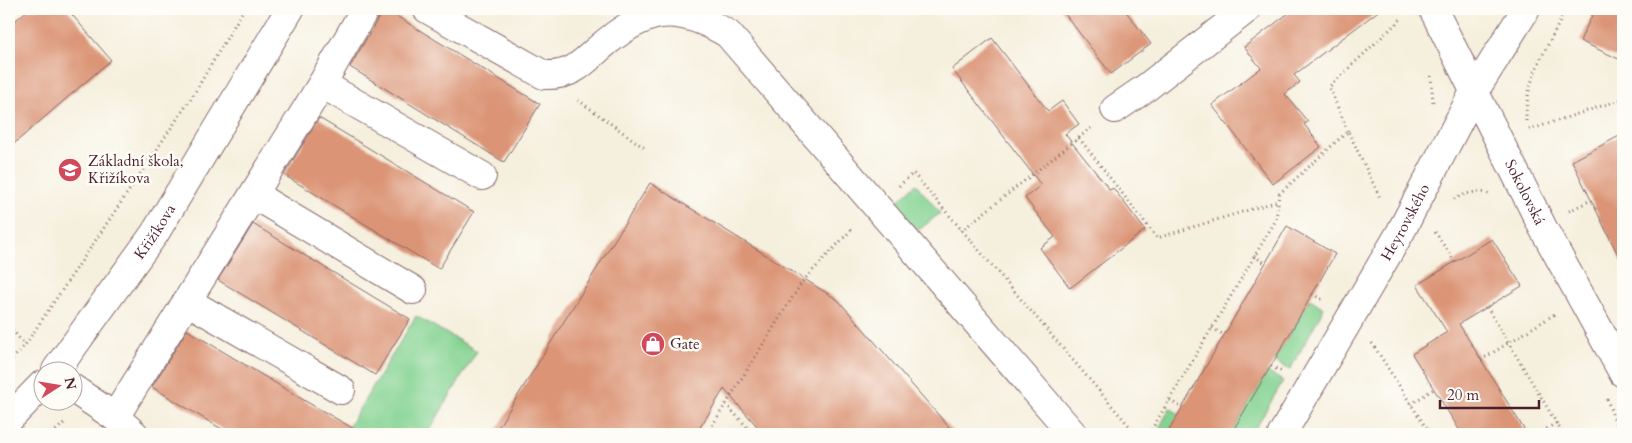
<svg xmlns="http://www.w3.org/2000/svg" width="1632" height="443" viewBox="0 0 1632 443" font-family="Cardo,serif">
  <style>
    .green { fill: #84d392; stroke: #67795e }
    .building { fill: #db9476 }
    .lines { fill: none; stroke-linecap: round; stroke-linejoin: round }
    .minor-casing { stroke: #866869; stroke-width: 30 }
    .path { stroke: #866869; stroke-width: 3; stroke-dasharray: 1 4; stroke-linecap: butt }
    .minor { stroke: #fff; stroke-width: 28 }
    .labels { text-anchor: middle; stroke-width: 5; stroke-linejoin: round; paint-order: stroke }
    .poi-label { font-size: 15px; fill: #4a1f2b; stroke: #fdfcf7; text-anchor: start }
    .street-label { font-size: 15px; fill: #4a1f2b; stroke: #fdfcf7 }
  </style>
  <rect width="100%" height="100%" fill="#fdfcf7"/>
  <filter id="ink" filterUnits="userSpaceOnUse"><feTurbulence type="fractalNoise" baseFrequency=".02" numOctaves="2"/><feDisplacementMap in="SourceGraphic" scale="10" xChannelSelector="R" yChannelSelector="G"/><feConvolveMatrix kernelMatrix="1 2 1 2 8 2 1 2 1" color-interpolation-filters="sRGB"/></filter>
  <filter id="wash" filterUnits="userSpaceOnUse"><feTurbulence type="fractalNoise" baseFrequency=".0096" numOctaves="4" result="noise"/><feDisplacementMap in="SourceGraphic" scale="20" xChannelSelector="R" yChannelSelector="G"/><feGaussianBlur stdDeviation="1.12" result="paint"/><feColorMatrix in="noise" values="0 0 0 0 0 0 0 0 0 0 0 0 0 0 0 0 0 1.4 0 .05"/><feComposite in="paint" operator="in"/></filter>
  <g filter="url(#wash)">
    <rect width="100%" height="100%" fill="#f5efdd"/>
    <path class="green" d="M916,184L940,213L919,230L915,228L894,204Z
      M1310,299L1324,308L1290,370L1274,361Z
      M416,316L477,351L427,434H344Z
      M1267,372L1283,381L1252,434H1231Z
      M1170,408L1179,414L1167,434H1156Z"/>
    <g id="blocks">
      <path class="building" d="M29,9H67L111,60L9,148V26Z
        M381,9H385L540,104L504,162L350,67L379,17Z
        M1061,9H1124L1151,44L1111,74Z
        M1294,9H1381L1294,75L1300,82L1285,94L1308,122L1304,124L1321,147L1273,184L1212,105L1261,68L1244,47Z
        M1595,9H1623V61L1580,41Z
        M992,38L1048,111L1062,101L1079,124L1065,134L1110,190L1113,188L1145,230L1070,288L1040,248L1055,237L1025,198L1041,185L952,69Z
        M319,118L474,212L439,269L284,175Z
        M1623,134V265L1572,161Z
        M650,183L838,300L955,434H764L724,389L696,434H494Z
        M253,224L410,319L375,375L218,280Z
        M1287,226L1335,254L1292,330L1231,434H1167Z
        M1492,239L1522,286L1459,324L1527,434H1462L1412,354L1447,332L1417,285Z
        M187,330L307,402L363,434H231L213,424L152,387Z"/>
    </g>
  </g>
  <g filter="url(#ink)">
    <use href="#blocks" fill-opacity="0" stroke="#866869" stroke-width="1"/>
    <g class="lines">
      <g class="minor-casing">
        <g id="minor">
          <path d="M427,9L544,75C569,76 579,67 597,50C644,9 673,1 728,34L1073,434"/>
          <path id="s1" d="M1433,9L1543,228L1623,373"/>
          <path d="M322,84L482,176"/>
          <path d="M1115,109L1147,87L1247,9"/>
          <path d="M254,195L413,290"/>
          <path d="M187,301L341,390"/>
          <path id="s2" d="M56,370L155,233L290,9"/>
          <path d="M72,388L115,417"/>
          <path d="M9,419L42,385"/>
          <path d="M134,434L115,417L322,84L365,9"/>
          <path id="s3" d="M1282,434L1400,233L1474,92L1526,9"/>
        </g>
      </g>
      <path class="path" d="M1431,76L1433,102
        M578,100L646,149
        M1526,121C1526,73 1547,51 1566,9
        M1529,130L1623,99
        M1348,131L1329,87L1403,17
        M1079,138L1157,238L1278,201
        M899,186L913,173L1136,434
        M1454,199C1465,193 1480,189 1491,195
        M1569,211L1591,200
        M961,231L1091,128
        M1435,232L1455,262
        M1254,256L1265,263
        M1312,294L1325,301
        M1487,307L1563,434
        M9,326L25,345
        M1212,328L1224,335
        M1372,343L1430,434
        M1481,360L1555,314
        M9,363L25,345L192,97L244,9
        M1271,366L1284,373
        M1607,399L1619,434
        M1170,400L1182,408
        M726,404L753,434
        M1411,404L1434,389
        M52,434L66,421
        M707,434L802,282L853,228
        M1149,434L1276,220L1279,194L1348,131L1381,200
        M1538,434L1556,423"/>
      <use href="#minor" class="minor"/>
    </g>
  </g>
  <defs>
    <g id="school-disc" transform="scale(1.25)"><circle r="9.5" fill="#d1495b" stroke="#fdfcf7"/><path d="M0-5L7-2L0 1L-7-2ZM-4 1L0 2.5L4 1V4Q0 6-4 4Z" fill="#fff"/></g>
    <g id="shop-disc" transform="scale(1.25)"><circle r="9.5" fill="#d1495b" stroke="#fdfcf7"/><path d="M-5-2.5h2.3a2.7 3.5 0 0 1 5.4 0H5L5.5 6h-11ZM-1.5-2.5h3a1.5 2.3 0 0 0-3 0Z" fill="#fff"/></g>
  </defs>
  <g fill-rule="evenodd">
    <use href="#school-disc" x="70" y="170"/>
    <use href="#shop-disc" x="653" y="344"/>
  </g>
  <g class="labels">
    <g class="poi-label">
      <text x="88" y="166">Základní škola,<tspan x="88" dy="17">Křižíkova</tspan></text>
      <text x="670" y="349">Gate</text>
    </g>
    <g class="street-label">
      <text dy="5" stroke="none"><textPath href="#s1" startOffset="205">Sokolovská</textPath></text>
      <text dy="5" stroke="none"><textPath href="#s3" startOffset="245">Heyrovského</textPath></text>
      <text dy="5" stroke="none"><textPath href="#s2" startOffset="170">Křižíkova</textPath></text>
    </g>
  </g>
  <rect width="1632" height="443" fill="none" stroke="#fdfcf7" stroke-width="30"/>
  <g transform="translate(58 386) rotate(78)"><circle r="24" fill="#fdfcf7" stroke="#b5a4a5"/>
  <path d="M0-4L9 19L0 12L-9 19Z" fill="#d1495b"/>
  <text y="-8" font-size="14" font-weight="bold" text-anchor="middle" fill="#4a1f2b">N</text>
  </g>
  <path d="M1440 400v8h99v-8" fill="none" stroke="#4a1f2b" stroke-width="2.5"/>
  <text x="1447" y="400" font-size="15" fill="#4a1f2b" stroke="#fdfcf7" stroke-width="4" paint-order="stroke">20 m</text>
</svg>
